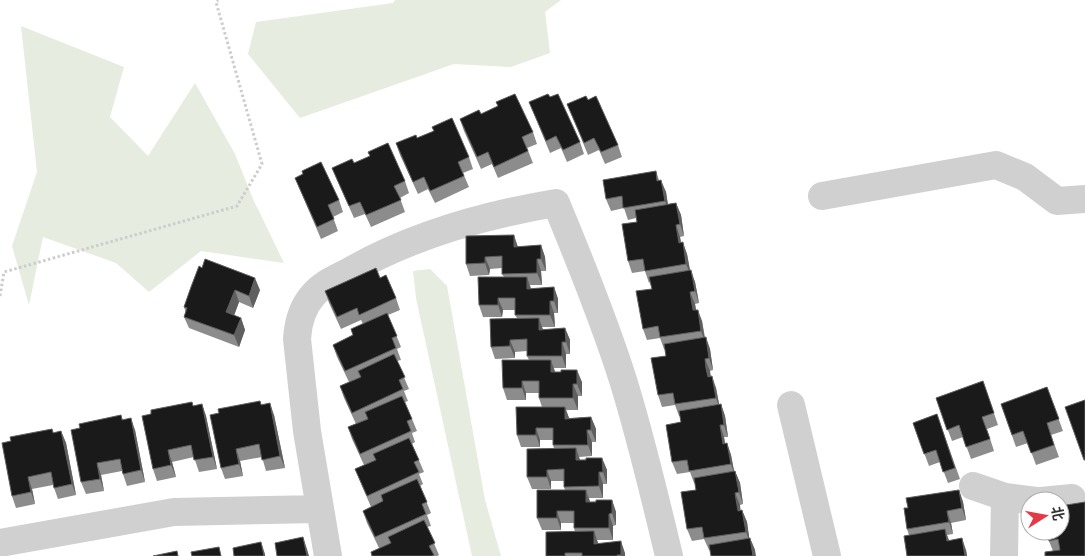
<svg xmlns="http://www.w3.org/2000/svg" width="1085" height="556" viewBox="0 0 1085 556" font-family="Jost,'Noto Sans SC',sans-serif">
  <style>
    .green { fill: #e6ecdf }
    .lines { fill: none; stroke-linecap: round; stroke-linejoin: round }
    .path { stroke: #cdcdcd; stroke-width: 3; stroke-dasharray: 2.5 2.5; stroke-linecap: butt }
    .minor { stroke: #d0d0d0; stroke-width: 28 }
    .wall { fill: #8c8c8c }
    .shaded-wall { fill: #5f5f5f }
    .building { fill: #1a1a1a; stroke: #5f5f5f }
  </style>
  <rect width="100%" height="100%" fill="#fff"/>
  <path class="green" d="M395,0H561L545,12L550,53L511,67L454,64L300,118L248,54L256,22L393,3Z
    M21,26L124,67L110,117L148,156L195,83L235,154L253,199L284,263L201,251L149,292L116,263L43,237L29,305L12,246L37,172Z
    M430,269L447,286L485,500L501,556H472L416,298L413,271Z"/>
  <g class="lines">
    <path class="path" d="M0,296L4,272L237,206L262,164L216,2L218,0"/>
    <path class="minor" d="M822,196L996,165L1025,177L1057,201L1085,199
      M791,405L827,556
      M973,486L1005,497L1036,501
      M1041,501L1072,498
      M0,543L174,512L319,509
      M328,556L307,431L297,339C298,322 303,306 314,294C324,283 338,277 350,271C413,235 484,215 556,203C580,261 604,320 623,380C641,438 655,497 669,556
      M1004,556L1005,497"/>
  </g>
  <path class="wall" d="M550,97L580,142L584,154L567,162L561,148L550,153L529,102Z
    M588,100L618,145L622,157L605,164L599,150L588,155L567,104Z
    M481,114L533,132L537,144L527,148L533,163L498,178L492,164L481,169L464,131L460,119Z
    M432,127L469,157L473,169L463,173L469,187L435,203L428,189L418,194L400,155L396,143L417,138L434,131Z
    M354,163L405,181L409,193L400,198L405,212L371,227L365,214L354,218L337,180L332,168Z
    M656,171L659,180L666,192L668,204L676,203L681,215L684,236L680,237L681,243L687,254L690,270L695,282L699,303L695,304L696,310L702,321L705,337L710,349L713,370L710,371V377L716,388L719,404H721L725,416L728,437H724L725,444L727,443L731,455L734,471H735L740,483L743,504L740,505V511L742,510L747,522L749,538H750L755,550H709L704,539L692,541L687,529L696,490L695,483H694L690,472L677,474L672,462L681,422L680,416H679L675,405L662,407L658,395L666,356L665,349H664L660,338L647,340L643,329L652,289L650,282L649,283L645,271L632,273L628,261L637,222L636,218L628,220L624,208L611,211L606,199Z
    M295,178L339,200L343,212L333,217L338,231L321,239L300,190Z
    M466,236L518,247L541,245L545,257L546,271H541L542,285H530L531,289L554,287L558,299V313H554L555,327H542L543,330L565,328L570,340V354H566V368H554L555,372L582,382V396H578V410H566L569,418L591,417L596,429V442H592V456L579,457L580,460L602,458L607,470V484H603V498H589L590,502L612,500L616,512V525L613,526V540H597L598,543L625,553V556H546L575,532L574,528V523H561V530H542L537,518L565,490L564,487V481H551V489H532L527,477L554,448L553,445V440H540V447H521L517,435L542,407L539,398V393H526V400H507L503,388L529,360L527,356V351L515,352V358L495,359L491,347L517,318L515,315V310H503L502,317H483L479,305L504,277L502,274V268L490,269L489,275L470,276L466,264Z
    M380,278L396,298L400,310L388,315L401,347L397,349L401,360L397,361L409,389L404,391L408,401L405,402L417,431L412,433L415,442L412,444L424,472L419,474L423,484L420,486L431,513L427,515L431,526L427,527L439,555L437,556H372L379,548L367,523L363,511L371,507L360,481L355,469L364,465L352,439L348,427L356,424L344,398L340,386L349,382L337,357L333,345L353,335L363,324L361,320L341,329L329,303L325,291Z
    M191,287L260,290L253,308L239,302L234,315L241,318L245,330L239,347L189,328L184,317L186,313L184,307Z
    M983,381L998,425L987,429L994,451L971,459L963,437L952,441L936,398Z
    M1047,387L1063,431L1051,435L1059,457L1036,465L1028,443L1016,447L1001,404Z
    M260,401L262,405L274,415L285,468L266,471L262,457L240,461L243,476L225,479L221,468L219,413Z
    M202,404L206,416L217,469L199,472L194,457L172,462L176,477L157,481L153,469L194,406Z
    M937,414L960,479L948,483L940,462L929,466L913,423Z
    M121,415L123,420L135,430L145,482L127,486L122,471L101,475L104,491L86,494L81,482L80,428Z
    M52,429L54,433L61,431L66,443L76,495L58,499L53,485L32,489L35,504L16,508L12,496L11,441Z
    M959,490L963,502L966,520L951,523L953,534L947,535L949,540L966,550L967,556H907L909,535L907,529L908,508Z
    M1061,516L1085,556L1053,551L1049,541Z"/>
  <path class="shaded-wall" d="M661,180L666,192L669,213L665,201Z
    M676,203L681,215L684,236L680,224Z
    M676,225L680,237L683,255L679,243Z
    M514,235L518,247H514Z
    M683,242L687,254L691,276L686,264Z
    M541,245L545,257L546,271L541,259Z
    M485,257L490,269L489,275L485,263Z
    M537,259L541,271L542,285L537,273Z
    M691,270L695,282L699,303L695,291Z
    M527,277L531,289H527Z
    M255,278L260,290L253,308L249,296Z
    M554,287L558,299V313L554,301Z
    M235,290L239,302L231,324L226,312Z
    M690,292L695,304L698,322L693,310Z
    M498,298L503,310L502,317L498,305Z
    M550,301L554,313L555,327L550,315Z
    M698,310L702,321L705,342L701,331Z
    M241,318L245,330L239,347L234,335Z
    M539,318L543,330H539Z
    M565,328L570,340V354L566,342Z
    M706,337L710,349L713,370L709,358Z
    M510,340L515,352V358L510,346Z
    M562,342L566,354V368L562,356Z
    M705,359L710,371L713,389L708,377Z
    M551,360L555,372H551Z
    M577,370L582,382V396L577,384Z
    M712,376L716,388L720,409L716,398Z
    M522,381L526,393V400L522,388Z
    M573,384L578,396V410L573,398Z
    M270,403L274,415L285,468L280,456Z
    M202,404L206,416L217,469L213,457Z
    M721,404L725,416L728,437L724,425Z
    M565,407L569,418L565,419Z
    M591,417L596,429V442L591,430Z
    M131,418L135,430L145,482L141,470Z
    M720,425L724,437L727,456L723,444Z
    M536,428L540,440V447L536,435Z
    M587,430L592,442V456L588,445Z
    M61,431L66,443L76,495L72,484Z
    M727,443L731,455L735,476L731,464Z
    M576,448L580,460H576Z
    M236,449L240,461L243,476L239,464Z
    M168,450L172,462L176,477L171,465Z
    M602,458L607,470V484L603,472Z
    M97,463L101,475L104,491L100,479Z
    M547,470L551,481V489L547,477Z
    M735,471L740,483L743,504L739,492Z
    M599,472L603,484V498L599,486Z
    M28,477L32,489L35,504L31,492Z
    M586,490L590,502H586Z
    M959,490L963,502L966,520L962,508Z
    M735,493L740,505L742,523L738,511Z
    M612,500L616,512V525L612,513Z
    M742,510L747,522L750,543L746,532Z
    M557,511L561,523V530L557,518Z
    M947,511L951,523L953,534L949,522Z
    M609,514L613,526V540L609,528Z
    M945,529L949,541H947Z
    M594,531L598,543L594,544Z
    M303,537L307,549L309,556H307Z
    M750,538L755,550L756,556H753Z
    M962,538L966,550L967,556H965Z
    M621,541L625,553V556H621Z
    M261,542L265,554V556H264Z"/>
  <path class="building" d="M515,94L533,132L522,137L528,151L494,167L488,152L477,157L460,119L479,110L481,114L498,106L496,102Z
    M548,94L550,97L558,94L580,142L563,150L556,136L546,141L529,102Z
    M586,96L588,100L596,96L618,145L601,152L594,138L584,143L567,104Z
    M452,118L469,157L458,162L464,176L430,191L424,177L413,182L396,143L416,135L417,138L434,131L432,127Z
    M388,143L405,181L394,186L401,200L366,215L360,202L349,206L332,168L352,159L354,163L370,156L368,152Z
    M321,162L339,200L328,205L334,219L317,227L295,178L303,174L302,171Z
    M656,171L657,181L661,180L665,201L623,208L622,196L606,199L603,180Z
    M676,203L680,224L676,225L679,243L683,242L686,264L645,271L643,259L628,261L622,224L637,222L635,210Z
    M514,235V247L541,245V259H537V273L502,274V256L485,257V263L466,264V236Z
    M205,259L255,278L249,296L235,290L226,312L241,318L234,335L184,317L187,308L184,307L191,287L199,266L202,268Z
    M376,268L380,278L386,275L396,298L359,315L357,308L337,317L325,291Z
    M691,270L695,291L690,292L693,310H698L701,331L660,337L658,326L643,329L636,291L652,289L649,277Z
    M478,277H527V289L554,287V301H550V315H515V298H498V305H479Z
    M387,313L397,336L392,338L396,348L345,371L333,345L353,335L351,329Z
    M539,318V330L565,328L566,342H562V356H527V339L510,340V346L491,347L490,319Z
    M706,337L709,358L705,359L706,368L708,377L712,376L716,398L675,404L673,393L658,395L651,358L666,356L664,344Z
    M394,354L405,377L399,380L403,389L352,413L340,386L361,377L358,371Z
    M502,360H551V372H561V370H577V384H573V398H539V381H522V388H503Z
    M983,381L994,413L982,417L990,439L966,447L959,425L947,430L936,398Z
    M1047,387L1059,419L1047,423L1054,445L1031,453L1023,431L1012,435L1001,404Z
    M402,396L412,419L407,421L411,431L360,454L348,427L368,419L365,412Z
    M1085,400V460H1084L1065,407Z
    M260,401L261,405L270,403L280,456L262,460L259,444L236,449L239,464L221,468L210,415L219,413L218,409Z
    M192,402L193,406L202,404L213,457L194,460L191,445L168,450L171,465L153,469L142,416L151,414V410Z
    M721,404L724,425H720L723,444L727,443L731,464L689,471L687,460L672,462L666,425L681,422L679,411Z
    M516,407H565V419L591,417V430H587L588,445H553V428H536V435H517Z
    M937,414L955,468L943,472L936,450L924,454L913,423Z
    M121,415L122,420L131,418L141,470L123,474L120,459L97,463L100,479L81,482L71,430L80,428L79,424Z
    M52,429L53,433L61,431L72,484L54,488L51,472L28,477L31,492L12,496L2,443L11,441L10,437Z
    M409,438L419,460L414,462L419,472L367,496L355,469L376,460L373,454Z
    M576,448V460H586V458H602L603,472H599V486L564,487V469L547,470V477H527V449Z
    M735,471L739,492L735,493L738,511L742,510L746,532L704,538L702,527L687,529L681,492L696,490L694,478Z
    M417,479L427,502L422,504L426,514L375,537L363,511L383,501L381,495Z
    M537,490H586V502H596V500H612V513L609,514V528H574V511H557V518H537Z
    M959,490L962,508L947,511L949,522L907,529L904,508H908L906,498Z
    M1085,502V556H1045V552L1060,550L1058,539L1049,541L1047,531H1060V516H1061L1060,506Z
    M424,520L435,543L429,546L434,555L432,556H372L371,552L391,543L388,537Z
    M945,529L947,541L962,538L965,556H907L904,536Z
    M594,531V544L621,541V555H617V556H582V553H565V556H546V532Z
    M303,537L307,556H277L275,543Z
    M750,538L753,556H711L709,545Z
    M261,542L264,556H234L233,548Z
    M219,547L221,556H192L191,552Z
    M177,551L178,556H153Z"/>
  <g transform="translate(1045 516) rotate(79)"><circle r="24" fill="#ffffff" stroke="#adadad"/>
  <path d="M0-4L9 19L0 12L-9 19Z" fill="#e63946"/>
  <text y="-8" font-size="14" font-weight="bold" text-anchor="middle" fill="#333333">北</text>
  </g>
</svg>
